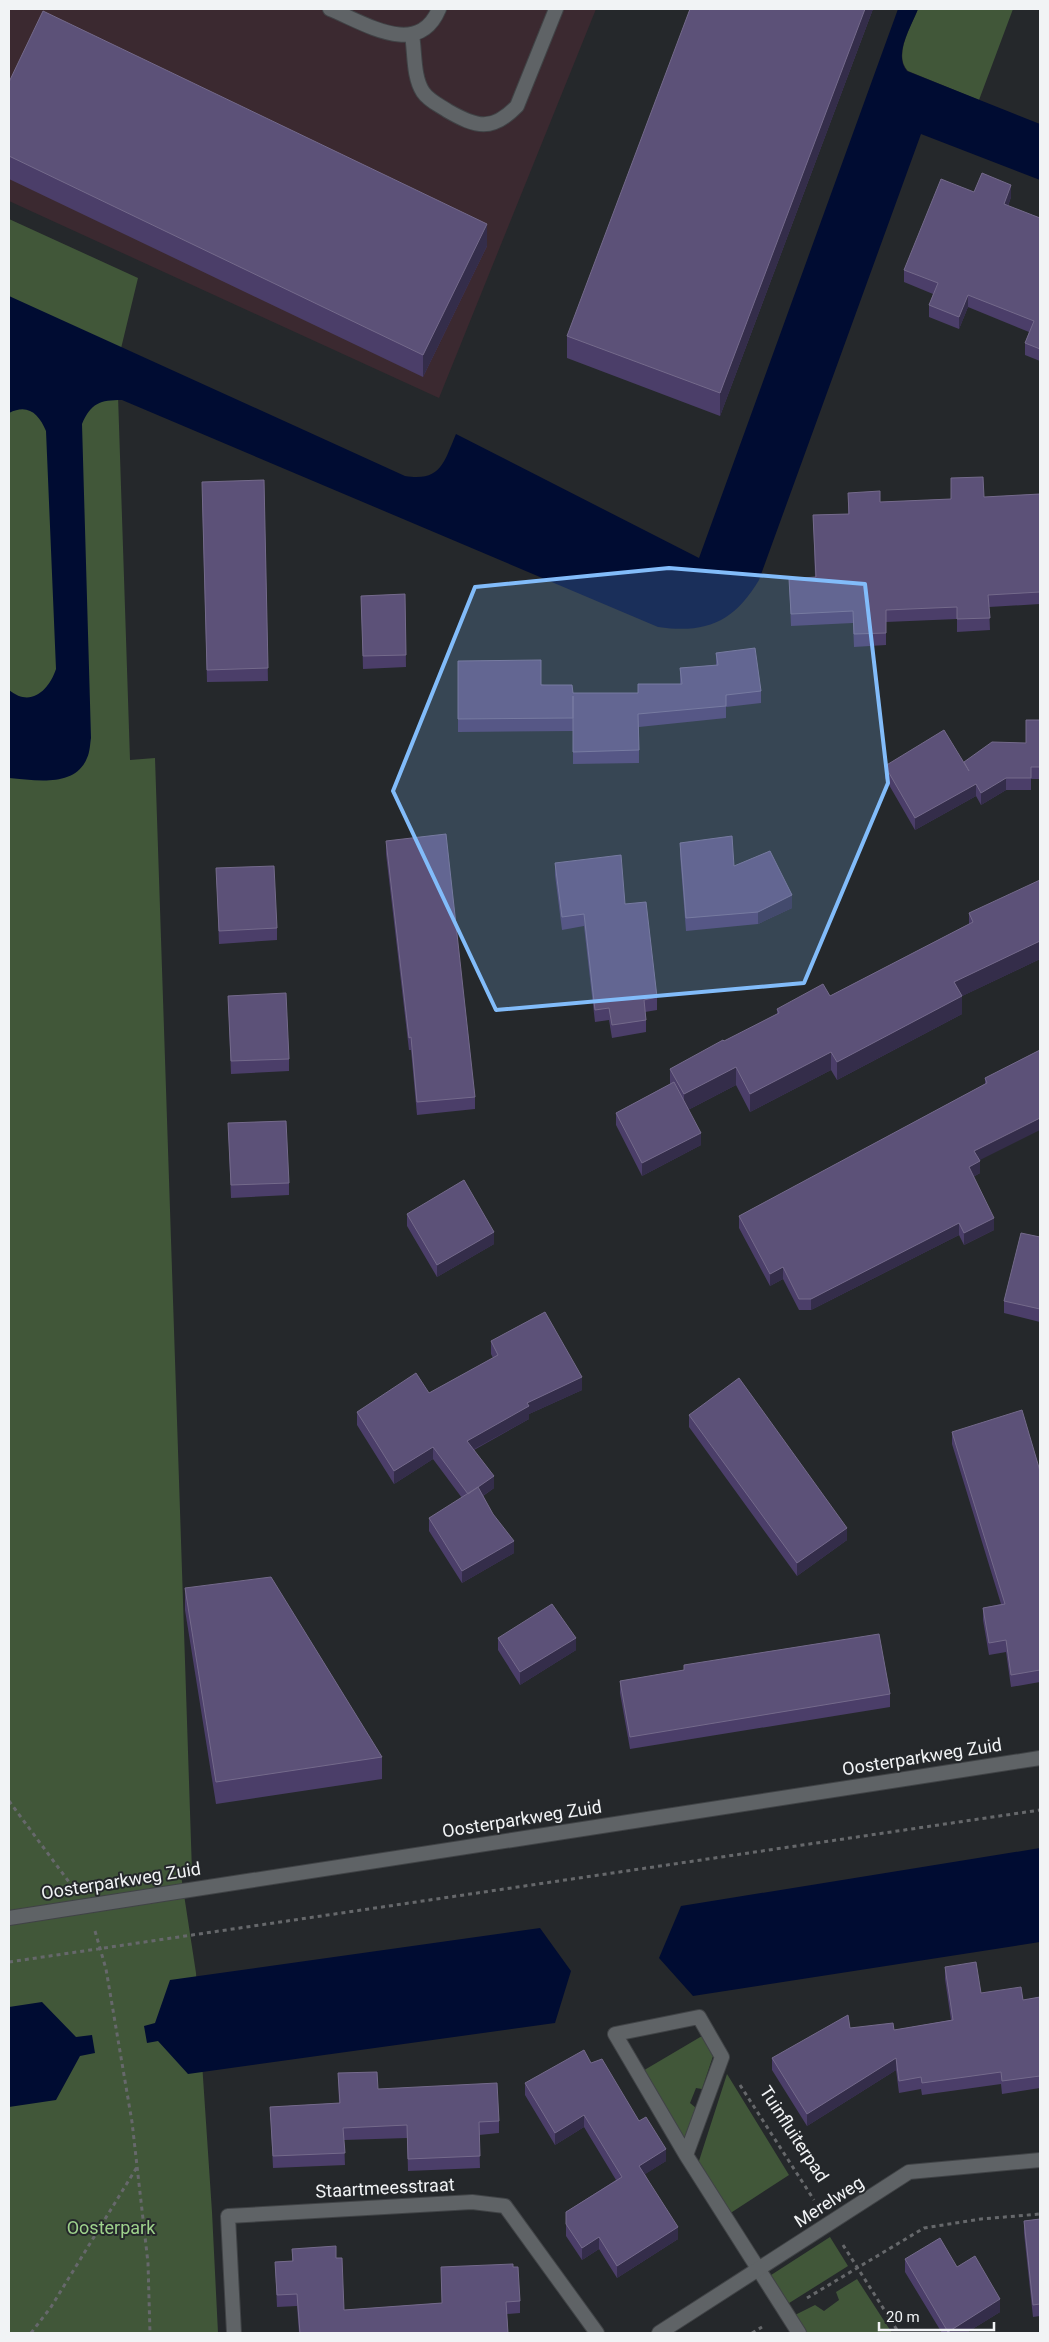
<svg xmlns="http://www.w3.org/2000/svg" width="1049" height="2342" viewBox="0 0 1049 2342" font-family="Roboto,sans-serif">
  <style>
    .industrial { fill: #3b2930 }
    .green { fill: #415739 }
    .water { fill: #000c32 }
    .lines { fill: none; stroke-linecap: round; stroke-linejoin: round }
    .service-casing { stroke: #404346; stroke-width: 16 }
    .pedestrian-casing { stroke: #404346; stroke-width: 16 }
    .minor-casing { stroke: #404346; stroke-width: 16 }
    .path { stroke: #66686b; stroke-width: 3; stroke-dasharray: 4 4; stroke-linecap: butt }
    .service { stroke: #5f6366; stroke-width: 14 }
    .pedestrian { stroke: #5f6366; stroke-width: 14 }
    .minor { stroke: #5f6366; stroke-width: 14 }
    .wall { fill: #4b3e69 }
    .shaded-wall { fill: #342d4a }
    .building { fill: #5c5178; stroke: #746a8b }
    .marked { fill: #82bcfa; fill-opacity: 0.2; stroke: #82bcfa; stroke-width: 4; stroke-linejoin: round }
    .labels { text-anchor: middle; stroke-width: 4; stroke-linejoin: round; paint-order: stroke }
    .street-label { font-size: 18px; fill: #f1f3f5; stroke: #25282b }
    .park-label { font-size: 18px; fill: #9ed28c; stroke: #25282b }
  </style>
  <rect width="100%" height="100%" fill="#25282b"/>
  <path class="industrial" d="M9,9H596L439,398L9,201Z"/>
  <path class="green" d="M918,9H1013L979,100L908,71C893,55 911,27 918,9Z
    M9,219L138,278L117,365L130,760L155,758L192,1872L181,1875L196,1973L212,2212L218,2333H9Z
    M702,2036L714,2053L702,2089L696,2088L690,2103L696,2108L686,2145L641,2072Z
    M727,2074L789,2175L729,2214L698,2164Z
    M830,2237L848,2266L786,2305L768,2277Z
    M857,2279L892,2333H807L795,2315L815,2305L824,2311L839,2300L836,2292Z"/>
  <path class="water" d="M898,9H918C911,27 893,55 907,71L1040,124V180L921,134L759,580C734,622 706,634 658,627L122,400C100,400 91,403 82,424L91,738C90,744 90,752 87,758C75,788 35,780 9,778V690C31,708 49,690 56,669L46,431C39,414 28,403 9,413V296L405,476C441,482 444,462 456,434L699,558Z
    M1040,1848V1942L693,1996L659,1958L681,1906Z
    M540,1928L571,1971L555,2023L188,2074L158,2041L147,2043L144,2026L155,2023L170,1980Z
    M42,2002L76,2037L92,2035L95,2053L80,2056L56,2100L9,2107V2007Z"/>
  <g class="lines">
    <g class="service-casing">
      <path id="service" d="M330,9C365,23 418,59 439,9
        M412,35C415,52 413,77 423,92C429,101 439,105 448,111C476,127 492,132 517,106L556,9"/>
    </g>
    <g class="pedestrian-casing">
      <path id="pedestrian" d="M686,2155L722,2057L699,2017L615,2034L686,2155L799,2333"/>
    </g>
    <g class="minor-casing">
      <path id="minor" d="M9,1918L1040,1758
        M234,2333L228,2216L472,2202L505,2206L597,2333
        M659,2333L909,2172L1040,2160"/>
    </g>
    <path class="path" d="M9,1801L69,1882
      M95,1931L106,1969L132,2122L148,2263L150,2333
      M9,1962L1040,1810
      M740,2085L814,2200
      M843,2245L899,2333
      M807,2298L924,2228L981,2219L1040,2214
      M31,2333L51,2307L137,2167
      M752,2333L762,2327"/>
    <use href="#service" class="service"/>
    <use href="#pedestrian" class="pedestrian"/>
    <use href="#minor" class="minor"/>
  </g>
  <path class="wall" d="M873,9L720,416L567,358V336Z
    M9,82L487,246L423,377L9,179Z
    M974,192L1011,197L1008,206L1040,218V361L1025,355V343L1029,332L968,307L959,329L929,317V305L933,294L904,282V270Z
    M951,478L984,497L1040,494V604L989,607L990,630L957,632V619L886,622V645L854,647L853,623L791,626L789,579L815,577L813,515L848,514V493L880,502L951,499Z
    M264,480L268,681L207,682L202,494Z
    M405,594L406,667L363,669L361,596Z
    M716,653L761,691V703L726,707V718L639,727V763L573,764V718V731L458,732V661L573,693H638L680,684V668L716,665Z
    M1040,720V779H1031V790H1006L981,805L976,796L915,830L885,778V766L964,762L1026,743Z
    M386,841L475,1097V1109L417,1115L411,1050H409L386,854Z
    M680,843L734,866L792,908L758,924L686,931L680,855Z
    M555,863L625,904L657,997V1010L645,1012L646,1020V1032L612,1038L609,1020L595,1022L584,926L562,930L555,875Z
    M216,868L277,928V940L219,944Z
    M969,913L1040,959L962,996V1014L837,1080L831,1070L750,1112L736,1085L688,1110L701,1145L642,1176L616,1125V1113L670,1084V1069L777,1014V1009L830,996L969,924Z
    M228,996L289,1059V1071L231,1074Z
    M1040,1050L979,1160L980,1173L973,1177L994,1230L964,1245L959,1235L811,1310H799L783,1279L770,1286L739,1228V1216L985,1084V1078Z
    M228,1123L289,1183V1195L231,1198Z
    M407,1214L494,1244L437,1277L407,1226Z
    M1040,1237V1322L1004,1313V1301Z
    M491,1341L582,1390L529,1414V1419L474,1450L494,1488L483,1496L514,1553L462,1583L429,1531V1518L462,1498L433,1459L394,1484L357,1425V1412L429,1393L493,1358L491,1354Z
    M689,1415L847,1540L797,1576L689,1427Z
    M952,1432L1040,1471V1682L1011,1687L1006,1652L989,1655L983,1620V1608L1001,1604L952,1444Z
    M185,1588L382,1757V1779L216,1804L185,1610Z
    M498,1638L576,1650L520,1685L498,1650Z
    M684,1665L890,1694V1707L630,1749L620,1693V1681L684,1670Z
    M945,1967L981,1993L1023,2000L1040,1997V2088L1002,2094L1001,2084L922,2095L921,2089L899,2093L896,2070L807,2126L772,2070V2058L850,2028L894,2030L951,2020L945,1979Z
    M591,2063L639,2121L666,2161L645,2174L678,2239L617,2278L599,2249L582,2260L566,2236V2212L616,2180L584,2127L555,2145L525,2095V2083Z
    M338,2073L378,2089L499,2121V2133L479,2135L480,2168L408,2171L407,2138L344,2140L345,2165L273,2168L270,2107L339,2103Z
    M1040,2219V2316L1033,2317L1024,2233V2221Z
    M292,2249L336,2258L344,2310L442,2303L441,2267H513L520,2301V2313L507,2314L508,2333H299L297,2306L277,2307L275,2262L292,2261Z
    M905,2259L957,2267L1000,2312L966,2333H942L905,2272Z"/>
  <path class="shaded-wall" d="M865,9H873L720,416V393Z
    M1011,185V197L1004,216V204Z
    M487,224V246L423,377V355Z
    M968,295V307L959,329V317Z
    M1006,778V790L981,805V793Z
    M976,784V796L915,830V818Z
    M792,895V908L758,924V912Z
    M1040,941V959L954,1000V982Z
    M962,996V1014L837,1080V1062Z
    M831,1052V1070L750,1112V1094Z
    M736,1067V1085L684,1112V1094Z
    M1040,1118V1130L974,1163V1151Z
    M701,1133V1145L642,1176V1163Z
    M980,1161V1173L969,1179V1167Z
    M994,1218V1230L964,1245V1233Z
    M959,1223V1235L811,1310V1299Z
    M494,1232V1244L437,1277V1265Z
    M783,1267V1279L770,1286V1274Z
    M582,1377V1390L529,1414V1419L467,1453V1441L527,1403Z
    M433,1447V1459L394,1484V1471Z
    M494,1476V1488L468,1506V1494Z
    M847,1528V1540L797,1576V1563Z
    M514,1541V1553L462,1583V1571Z
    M576,1638V1650L520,1685V1672Z
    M896,2058V2070L807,2126V2114Z
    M584,2115V2127L555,2145V2133Z
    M666,2149V2161L639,2178V2166Z
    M678,2227V2239L617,2278V2266Z
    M599,2237V2249L582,2260V2248Z
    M1000,2299V2312L966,2333H948V2332Z"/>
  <path class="building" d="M690,9H865L720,393L567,336Z
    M43,11L487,224L423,355L9,156V82Z
    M982,173L1011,185L1004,204L1040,218V349L1025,343L1034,321L968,295L959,317L929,305L938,283L904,270L941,179L974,192Z
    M983,477L984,497L1040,494V592L988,595L990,618L957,619V607L886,610V633L854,634L853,611L791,614L789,579L816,577L813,515L849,514L848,493L880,491V502L951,499V478Z
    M264,480L268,668L207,670L202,482Z
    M405,594L406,655L363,656L361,596Z
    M755,648L761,691L726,695V706L638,714L639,750L573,752V696V718L458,719V661L541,660V685H572L573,693H638V684H682L680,668L718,665L716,653Z
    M1026,720H1040V767H1031V778H1006L981,793L976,784L915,818L885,766L944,730L969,771L964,762L992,742L1026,743Z
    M446,834L475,1097L417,1102L411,1037L409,1038L386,841Z
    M732,836L734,866L770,851L792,895L758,912L686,918L680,843Z
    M621,855L625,904L646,902L657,997L644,1000L646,1020L612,1025L609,1008L595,1010L584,914L562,917L555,863Z
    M274,866L277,928L219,931L216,868Z
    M1040,880V941L954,982L962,996L837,1062L831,1052L750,1094L736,1067L684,1094L670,1069L723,1040L724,1041L779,1013L777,1009L823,984L830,996L973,922L969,913Z
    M286,993L289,1059L231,1061L228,996Z
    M1040,1050V1118L974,1151L980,1161L969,1167L994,1218L964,1233L959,1223L811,1299H799L783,1267L770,1274L739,1216L987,1083L985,1078Z
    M674,1082L701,1133L642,1163L616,1113Z
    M286,1121L289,1183L231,1185L228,1123Z
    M464,1180L494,1232L437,1265L407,1214Z
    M1021,1233L1040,1237V1309L1004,1301Z
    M545,1312L582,1377L527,1403L529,1406L467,1441L494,1476L468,1494L433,1447L394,1471L357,1412L416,1373L429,1393L498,1355L491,1341Z
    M739,1378L847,1528L797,1563L689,1415Z
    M1022,1410L1040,1471V1670L1011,1675L1006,1640L989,1643L983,1608L1005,1604L952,1432Z
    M478,1487L493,1514L514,1541L462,1571L429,1518Z
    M271,1577L382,1757L216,1782L185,1588Z
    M552,1604L576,1638L520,1672L498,1638Z
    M879,1634L890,1694L630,1737L620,1681L684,1670V1665Z
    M976,1962L981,1993L1021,1987L1023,2000L1040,1997V2076L1002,2081L1001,2072L922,2083L921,2077L899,2081L896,2058L807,2114L772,2058L848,2015L850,2028L893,2023L894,2030L953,2020L945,1967Z
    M584,2050L591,2063L602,2059L639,2121L646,2117L666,2149L639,2166L678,2227L617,2266L599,2237L582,2248L566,2224V2212L622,2177L584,2115L555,2133L525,2083Z
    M377,2072L378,2089L497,2083L499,2121L479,2122L480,2156L408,2159L407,2125L343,2128L345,2153L273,2156L270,2107L340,2103L338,2073Z
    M1040,2219V2304L1033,2305L1024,2221Z
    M940,2238L957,2267L975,2256L1000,2299L948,2332L905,2259Z
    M336,2246V2258H342L344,2310L442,2303L441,2267L513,2264V2267H518L520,2301L506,2302L508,2333H300L297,2294L277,2295L275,2262L293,2261L292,2249Z"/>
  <path class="marked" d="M669,568L865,584L888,783L804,983L496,1010L393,791L475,587Z"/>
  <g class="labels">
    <g class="street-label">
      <text transform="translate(922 1757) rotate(-9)" y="6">Oosterparkweg Zuid</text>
      <text transform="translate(522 1819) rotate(-9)" y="6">Oosterparkweg Zuid</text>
      <text transform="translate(121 1881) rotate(-9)" y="6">Oosterparkweg Zuid</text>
      <text transform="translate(794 2134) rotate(57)" y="6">Tuinfluiterpad</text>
      <text transform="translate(385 2188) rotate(-3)" y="6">Staartmeesstraat</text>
      <text transform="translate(829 2202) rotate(-33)" y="6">Merelweg</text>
    </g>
    <g class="park-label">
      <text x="111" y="2234">Oosterpark</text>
    </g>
  </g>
  <rect width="1049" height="2342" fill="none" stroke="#f1f3f5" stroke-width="20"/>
  <path d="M879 2322v8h115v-8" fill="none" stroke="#f1f3f5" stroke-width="2.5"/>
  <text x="886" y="2322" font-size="15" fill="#f1f3f5" stroke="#25282b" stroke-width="4" paint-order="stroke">20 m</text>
</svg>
